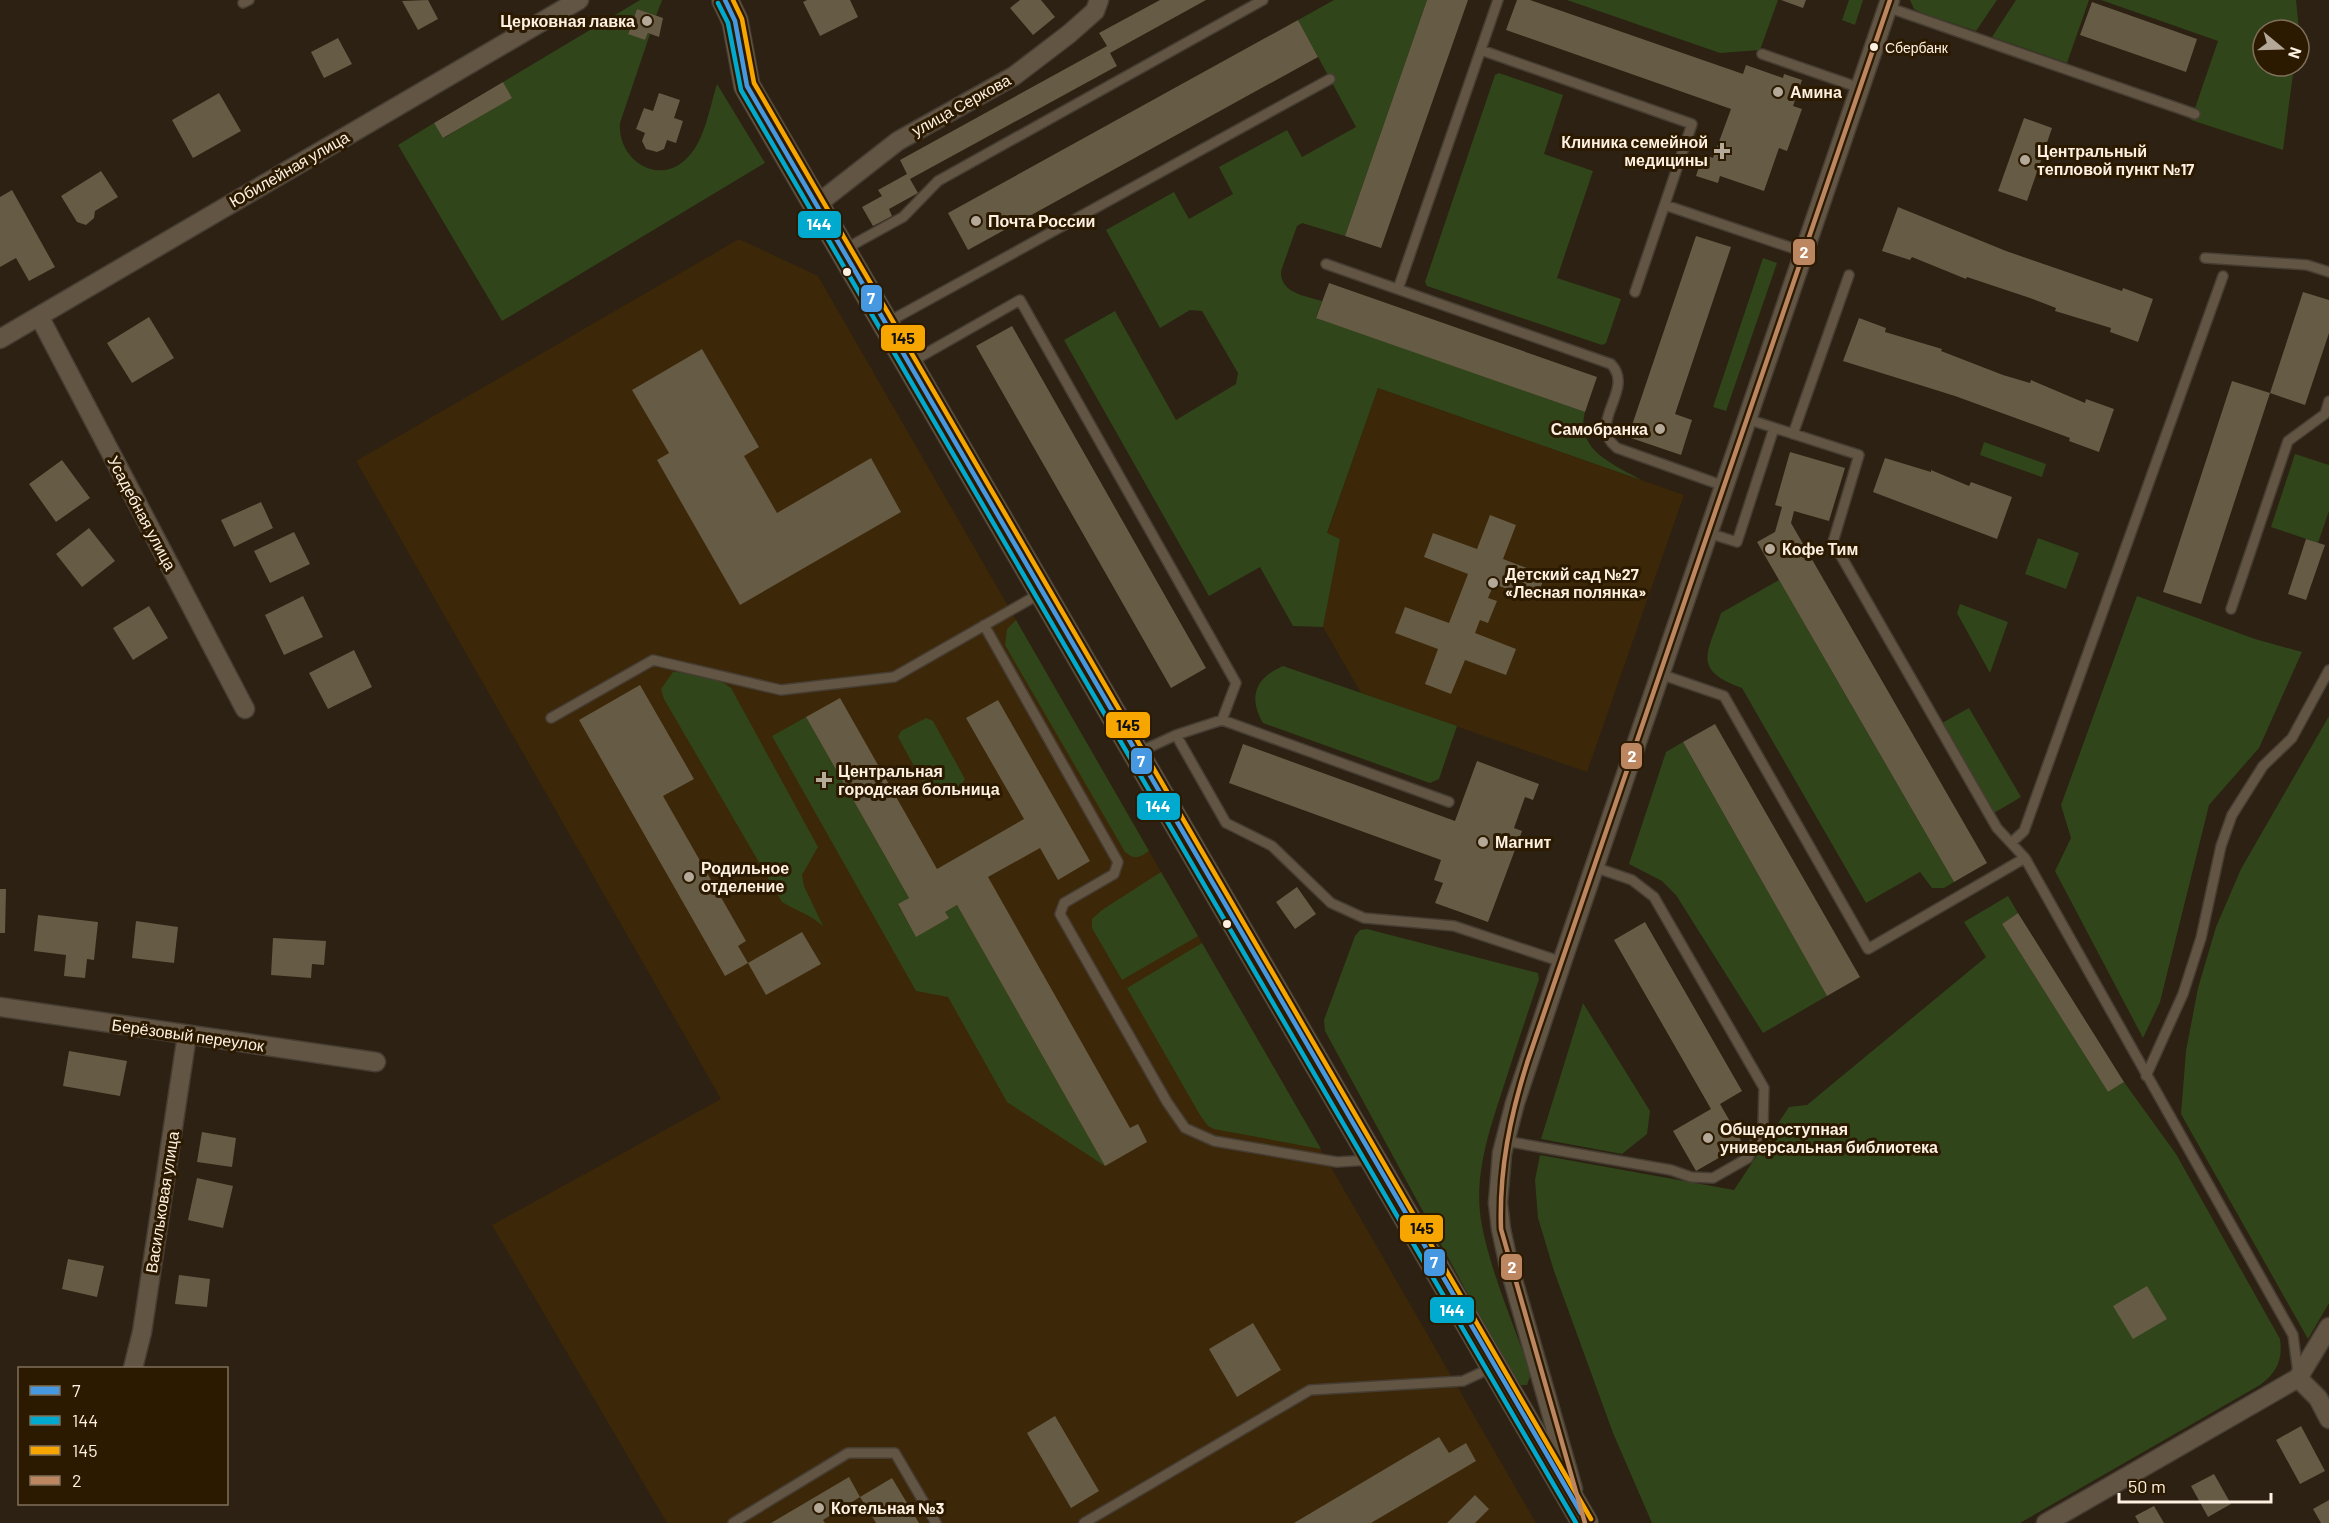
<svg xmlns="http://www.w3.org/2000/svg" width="2329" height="1523" viewBox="0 0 2329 1523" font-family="Barlow,sans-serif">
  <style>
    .built { fill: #3c2708 }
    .green { fill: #30451a }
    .building { fill: #665b44 }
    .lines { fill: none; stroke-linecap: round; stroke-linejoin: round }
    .lane-casing { stroke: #463d33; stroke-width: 12 }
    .street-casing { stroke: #463d33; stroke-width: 21 }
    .secondary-casing { stroke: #463d33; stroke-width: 28 }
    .lane { stroke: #625544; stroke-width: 9 }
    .street { stroke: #625544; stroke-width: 18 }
    .secondary { stroke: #625544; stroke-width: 26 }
    .bus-1-casing { stroke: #2c1a00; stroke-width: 9 }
    .bus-2-casing { stroke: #2c1a00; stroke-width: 9 }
    .bus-3-casing { stroke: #2c1a00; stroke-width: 9 }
    .bus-4-casing { stroke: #2c1a00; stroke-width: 9 }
    .bus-1 { stroke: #4699e1; stroke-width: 4.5 }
    .bus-2 { stroke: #00a9ce; stroke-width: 4.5 }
    .bus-3 { stroke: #f7a600; stroke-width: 4.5 }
    .bus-4 { stroke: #bb8660; stroke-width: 4.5 }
    .poi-dot { fill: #b4a899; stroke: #2c1a00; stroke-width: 2 }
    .bus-dot { fill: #fef1e2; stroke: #2c1a00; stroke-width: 2 }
    .labels { text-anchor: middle; stroke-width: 6; stroke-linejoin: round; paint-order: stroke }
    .bus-label { font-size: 14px; fill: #fef1e2; stroke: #2c1a00; text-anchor: start }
    .poi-label { font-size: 16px; font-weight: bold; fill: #fef1e2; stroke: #2c1a00; text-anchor: start }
    .street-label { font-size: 16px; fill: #fef1e2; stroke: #2c1a00 }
    .line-badge { stroke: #2c1a00; stroke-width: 2 }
    .badge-label { font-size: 16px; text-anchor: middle; font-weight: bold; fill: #fff }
    .pale-badge-label { font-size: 16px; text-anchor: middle; font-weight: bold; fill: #111 }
  </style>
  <rect width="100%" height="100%" fill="#2c2112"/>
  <path class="built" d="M739,239L818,276L1536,1523H667L492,1225L721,1099L356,461Z
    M1378,388L1684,495L1587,772L1361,693L1323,627L1340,539L1327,534Z"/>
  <path class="green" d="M640,0H662L656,16L637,9L628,33L645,40L648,33L650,34L620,123C617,160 660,188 688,157C705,140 710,106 717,84L765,163L502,321L398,145L434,123L444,138L511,98L503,82Z
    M1334,0H1427L1345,236L1302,223L1297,226L1281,271C1280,293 1305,296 1322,301L1316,317L1585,412C1575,450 1613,464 1641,480L1378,388L1327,533L1340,539L1323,627L1293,626L1260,567L1209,596L1064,340L1115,311L1176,420L1236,384L1238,373L1202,311L1190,310L1160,328L1106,230L1174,192L1189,219L1233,194L1219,167L1287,130L1302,157L1356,127L1298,20Z
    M1567,0H1778L1760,50L1720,53Z
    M1849,0H1863L1855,25L1842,20Z
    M1910,0H1997L1976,31L1922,13L1914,9Z
    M2016,0H2089L2067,63L1992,37Z
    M2101,0H2296L2299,30H2263V66H2294L2283,150L2191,120L2218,41Z
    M1499,73L1563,95L1544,154L1593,171L1557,278L1621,299L1606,343L1602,345L1427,286L1425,282L1495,75Z
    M1763,258L1777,263L1726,411L1713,407Z
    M1984,442L2046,464L2042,477L1980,455Z
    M2295,454L2329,465V511L2318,543L2271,527Z
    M2038,538L2079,553L2066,589L2025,574Z
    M1779,580L1954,882L1944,888H1932L1920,872L1866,903L1742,688C1692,670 1707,655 1721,613Z
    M2137,596L2255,639L2302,652L2259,748L2209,805L2160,1002L2143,1038L2055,871L2071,838L2061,805Z
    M1960,604L2008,622L1990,673L1957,613Z
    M1016,620L1149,851C1139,858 1135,860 1125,852L1005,645L1007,629Z
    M1283,666L1457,726L1439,779L1430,783L1263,723C1248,697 1255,678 1283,666Z
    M673,672C693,672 716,676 731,688L818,847L802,875L804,886L823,926C810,914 796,911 782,902L664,699L661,689Z
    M1969,708L2021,797L1994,813L1942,723Z
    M2329,716V1303L2308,1339L2181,1114L2186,1051L2198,988L2216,927L2241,869Z
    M806,717L909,898L898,905L916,936L949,918L945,912L957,905L1105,1166L1007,1102L948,997L916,991L772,736Z
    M926,718L933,721L965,779L961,785L935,799L930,795L898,737L901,731Z
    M1683,742L1827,996L1763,1033L1676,895L1662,881L1629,864L1666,752Z
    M1161,872L1198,936L1122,980L1092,928V919L1102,910Z
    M2008,896L2018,913L2002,924L2108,1092L2124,1082L2176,1154L2280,1339C2283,1360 2277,1372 2260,1385L2020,1523H1652L1613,1433L1554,1271L1538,1218L1535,1180L1540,1155L1734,1190L1789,1107L1807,1105L1986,957L1964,922Z
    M1367,929L1538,973L1539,979C1528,1012 1517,1045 1506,1079C1491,1126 1472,1175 1482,1226C1492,1276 1514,1325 1531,1374L1527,1385H1521L1514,1379L1325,1031L1324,1020L1355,936L1360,930Z
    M1202,943L1321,1149L1214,1129L1208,1126L1200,1115L1127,988Z
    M1583,1003L1650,1111L1647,1134L1622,1154L1541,1139Z"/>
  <path class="building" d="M428,0L438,19L418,30L402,1Z
    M807,0H850L858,17L820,36L803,2Z
    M1020,0H1041L1055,17L1033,35L1010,8Z
    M1160,0H1206L1110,53L1117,66L910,179L918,193L889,209L892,216L873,226L862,207L882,196L878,190L907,174L900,160L1107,46L1099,33Z
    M1427,0H1468L1381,248L1345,236Z
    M1517,0H1530L1743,74L1746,65L1783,78L1784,74L1802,80L1793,106L1802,109L1787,151L1779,148L1764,191L1720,176L1718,183L1696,176L1703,154L1713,158L1731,109L1506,30Z
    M1781,0H1806L1803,8Z
    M2092,2L2197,39L2186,72L2080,35Z
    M637,9L663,18L659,37L648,33L645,40L628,34Z
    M1298,20L1318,57L968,250L948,213Z
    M338,38L352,64L324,78L311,52Z
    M503,82L512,98L443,138L434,123Z
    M219,93L241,131L193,158L172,120Z
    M659,93L680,100L674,118L683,121L676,143L667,140L664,149L657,152L646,149L642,141L645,133L636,129L644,108L653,111Z
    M2024,118L2052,128L2027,201L1998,191Z
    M101,171L118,197L95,211L94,218L86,225L77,222L61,196Z
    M12,190L55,267L29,281L16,258L0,267V197Z
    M1898,207L2006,251L2122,291L2123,288L2153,299L2138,342L2110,332L2111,328L2055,311L2056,308L2030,298L1967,277L1966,279L1912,257L1910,260L1882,251Z
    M1696,236L1731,247L1675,414L1692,420L1681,455L1628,437Z
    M1329,283L1597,377L1585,412L1316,318Z
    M2303,292L2329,300V333L2305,405L2270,393L2201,604L2163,592L2232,381L2270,393Z
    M149,317L174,358L132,383L107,343Z
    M1859,318L1886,328L1885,332L1942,349L1941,351L2003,375L2030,383L2031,380L2085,403L2086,399L2114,409L2099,452L2069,441L2070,438L1955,396L1843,361Z
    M1012,326L1206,668L1171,688L976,346Z
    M702,349L759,447L744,456L777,513L871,458L901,512L740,605L657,460L669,453L632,390Z
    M1790,452L1845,468L1829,521L1794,511L1791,523L1987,863L1954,882L1757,542L1775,532L1782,507L1775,505Z
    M1885,458L1931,472V470L1969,486L1971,482L2012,497L1997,539L1873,492Z
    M62,460L90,498L56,522L29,484Z
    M261,502L273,528L234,547L221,520Z
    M1490,515L1516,525L1503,559L1545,575L1536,600L1494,584L1488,598L1497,601L1488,623L1480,620L1475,633L1516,649L1506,675L1465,660L1451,694L1425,684L1438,649L1395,633L1405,607L1449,623L1468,574L1424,557L1433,533L1477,549Z
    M89,528L115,561L82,587L56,554Z
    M294,532L310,564L270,583L254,551Z
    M2306,539L2325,545L2306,600L2288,594Z
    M303,596L323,637L284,655L265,615Z
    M149,606L168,638L133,660L113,628Z
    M354,650L372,687L328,709L309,673Z
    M640,685L694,779L663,796L746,941L738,946L748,963L802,932L821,964L766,995L748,963L725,976L579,720Z
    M840,698L937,869L1024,819L966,718L998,700L1090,861L1058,880L1040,848L988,877L1130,1128L1138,1124L1147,1142L1105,1166L957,905L945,912L949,918L916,937L898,904L909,898L806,717Z
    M1715,724L1860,977L1827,996L1683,742Z
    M1243,744L1455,821L1477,761L1539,784L1533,800L1525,797L1514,828L1522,831L1488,922L1435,903L1443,883L1434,880L1441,860L1229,783Z
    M1297,887L1316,914L1295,929L1276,902Z
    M0,889H6L5,933H0Z
    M2018,913L2124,1082L2108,1092L2002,924Z
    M38,915L98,922L94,960L87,959L85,978L64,976L66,955L34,951Z
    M136,921L178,927L174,963L132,958Z
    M1645,922L1742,1091L1720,1104L1743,1144L1696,1171L1673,1131L1711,1109L1614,940Z
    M273,938L326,941L324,965L312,964L311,978L271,975Z
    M69,1051L127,1061L120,1096L63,1086Z
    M202,1132L236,1138L232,1167L197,1162Z
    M197,1178L233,1186L223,1228L188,1220Z
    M68,1259L104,1266L97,1297L62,1289Z
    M179,1275L210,1279L207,1307L175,1304Z
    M2147,1286L2167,1319L2133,1339L2113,1306Z
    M1253,1323L1281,1370L1237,1397L1209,1349Z
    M1055,1416L1099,1491L1071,1508L1027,1433Z
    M2301,1426L2325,1471L2300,1484L2276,1440Z
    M1439,1437L1449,1453L1466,1443L1476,1461L1371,1523H1294Z
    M2214,1474L2231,1504L2208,1517L2191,1486Z
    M849,1477L860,1497L823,1520L825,1523H771Z
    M892,1478L919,1523H876L860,1497Z
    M1475,1495L1489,1509L1475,1523H1447Z
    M2329,1500V1523H2321L2313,1509Z
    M2154,1506L2164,1523H2139L2135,1516Z"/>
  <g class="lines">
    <g class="lane-casing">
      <path id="lane" d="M243,3L249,0
        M1887,7L2195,114
        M1481,50L1692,124L1635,292
        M1762,54L1860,88
        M1665,205L1804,252
        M845,249L903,217L938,181L1263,0
        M2205,258L2307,265L2329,272
        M1326,264L1611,364C1636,390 1585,423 1617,448L1724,486
        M1398,289L1498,0
        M888,322L1330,79
        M911,362L1020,300L1236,683L1222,720
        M1747,419L1859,455L1833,542L1997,828L2025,858
        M1793,434L1849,275
        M1708,533L1737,542L1774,428
        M2231,609L2288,441L2325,414L2329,401
        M984,625L1118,862L1114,874L1064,903L1060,914L1167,1102L1185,1128L1214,1141L1337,1162L1370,1160
        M1660,674L1724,696L1868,949L2025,858L2293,1335L2298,1373
        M551,718L653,660L781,690L894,677L1041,593
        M1176,735L1226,823L1272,846L1331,903L1364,918L1454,926L1562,962
        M1139,752L1176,735L1222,720L1449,802
        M2011,843L2024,831L2223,276
        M2146,1076L2183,994L2201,938L2221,846L2232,815L2263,766L2292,738L2329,670
        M1505,1141L1671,1170L1691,1177L1713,1178L1748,1158L1763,1125L1764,1088L1654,897L1632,880L1594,867
        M733,1523L848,1453H895L936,1523
        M1084,1523L1310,1390L1463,1381L1491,1368"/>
    </g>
    <g class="street-casing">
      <path id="street" d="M816,205L898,141L1014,76L1069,34L1095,11L1099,0
        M39,316L245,709
        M0,339L579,0
        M0,1007L376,1062
        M133,1368L142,1332L187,1035
        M2298,1378L2318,1398L2329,1419
        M1573,1489L1509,1266L1501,1229L1498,1203L1502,1153L1515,1103L1562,962L1890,0
        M2046,1523L2298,1378L2329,1327"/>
    </g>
    <g class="secondary-casing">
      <path id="secondary" d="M725,0L735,21L747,86L1585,1523"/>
    </g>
    <use href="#lane" class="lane"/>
    <use href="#street" class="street"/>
    <use href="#secondary" class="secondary"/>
    <g class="bus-1-casing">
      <path id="bus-1" d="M725,0L735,21L747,86L1581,1513"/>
    </g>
    <g class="bus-2-casing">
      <path id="bus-2" d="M718,3L728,23L741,90L1576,1523"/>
    </g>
    <g class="bus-3-casing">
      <path id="bus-3" d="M733,0L742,19L754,83L1591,1519"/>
    </g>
    <g class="bus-4-casing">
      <path id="bus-4" d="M1585,1523L1501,1229C1499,1170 1510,1116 1528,1060L1890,0"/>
    </g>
    <use href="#bus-1" class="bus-1"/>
    <use href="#bus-2" class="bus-2"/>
    <use href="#bus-3" class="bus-3"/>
    <use href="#bus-4" class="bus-4"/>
  </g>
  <g class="poi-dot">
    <circle cx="647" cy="21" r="6"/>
    <circle cx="1778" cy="92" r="6"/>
    <path d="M1719 142h6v6h6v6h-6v6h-6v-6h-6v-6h6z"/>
    <circle cx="2025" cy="160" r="6"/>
    <circle cx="976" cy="221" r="6"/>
    <circle cx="1660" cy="429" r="6"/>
    <circle cx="1770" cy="549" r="6"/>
    <circle cx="1493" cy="583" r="6"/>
    <path d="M821 771h6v6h6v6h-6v6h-6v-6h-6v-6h6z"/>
    <circle cx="1483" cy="842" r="6"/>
    <circle cx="689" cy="877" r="6"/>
    <circle cx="1708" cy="1138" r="6"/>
    <circle cx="819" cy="1508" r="6"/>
  </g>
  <g class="bus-dot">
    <circle cx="1874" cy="47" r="5"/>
    <circle cx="847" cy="272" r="5"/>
    <circle cx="1227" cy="924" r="5"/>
  </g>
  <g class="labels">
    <g class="bus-label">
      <text x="1885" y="53">Сбербанк</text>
    </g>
    <g class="poi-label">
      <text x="635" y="27" text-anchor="end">Церковная лавка</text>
      <text x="1790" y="98">Амина</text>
      <text x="1708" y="148" text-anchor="end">Клиника семейной<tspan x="1708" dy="18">медицины</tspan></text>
      <text x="2037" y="157">Центральный<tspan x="2037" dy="18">тепловой пункт №17</tspan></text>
      <text x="988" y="227">Почта России</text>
      <text x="1648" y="435" text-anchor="end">Самобранка</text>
      <text x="1782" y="555">Кофе Тим</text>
      <text x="1505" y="580">Детский сад №27<tspan x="1505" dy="18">«Лесная полянка»</tspan></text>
      <text x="838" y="777">Центральная<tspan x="838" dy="18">городская больница</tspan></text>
      <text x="1495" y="848">Магнит</text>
      <text x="701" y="874">Родильное<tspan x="701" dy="18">отделение</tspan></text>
      <text x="1720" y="1135">Общедоступная<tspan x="1720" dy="18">универсальная библиотека</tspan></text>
      <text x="831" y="1514">Котельная №3</text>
    </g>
    <g class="street-label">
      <text transform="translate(961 105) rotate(-29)" y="6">улица Серкова</text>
      <text transform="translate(289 169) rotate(-30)" y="6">Юбилейная улица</text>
      <text transform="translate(142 513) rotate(62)" y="6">Усадебная улица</text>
      <text transform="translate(188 1035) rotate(8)" y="6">Берёзовый переулок</text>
      <text transform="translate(162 1202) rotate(-81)" y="6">Васильковая улица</text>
    </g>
  </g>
  <g class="line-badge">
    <rect x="797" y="210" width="45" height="29" rx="6" fill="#00a9ce"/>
    <rect x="1792" y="238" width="24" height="28" rx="6" fill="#bb8660"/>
    <rect x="860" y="284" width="23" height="29" rx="6" fill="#4699e1"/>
    <rect x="880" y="324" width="46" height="28" rx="6" fill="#f7a600"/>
    <rect x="1105" y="711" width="46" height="28" rx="6" fill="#f7a600"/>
    <rect x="1620" y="742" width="23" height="28" rx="6" fill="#bb8660"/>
    <rect x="1130" y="747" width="23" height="28" rx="6" fill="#4699e1"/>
    <rect x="1136" y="792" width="45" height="29" rx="6" fill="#00a9ce"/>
    <rect x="1399" y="1214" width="45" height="29" rx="6" fill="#f7a600"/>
    <rect x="1423" y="1248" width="23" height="29" rx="6" fill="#4699e1"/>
    <rect x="1500" y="1253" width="23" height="28" rx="6" fill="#bb8660"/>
    <rect x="1429" y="1296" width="46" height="28" rx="6" fill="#00a9ce"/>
  </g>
  <g class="badge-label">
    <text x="819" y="230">144</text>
    <text x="1804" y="258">2</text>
    <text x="871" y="304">7</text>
    <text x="1632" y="762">2</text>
    <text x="1141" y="767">7</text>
    <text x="1158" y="812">144</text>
    <text x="1434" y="1268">7</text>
    <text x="1512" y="1273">2</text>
    <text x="1452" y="1316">144</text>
  </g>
  <g class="pale-badge-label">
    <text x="903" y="344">145</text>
    <text x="1128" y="731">145</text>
    <text x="1422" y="1234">145</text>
  </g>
  <rect x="18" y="1367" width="210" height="138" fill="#2c1a00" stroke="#80705a" stroke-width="1.5"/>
  <rect x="30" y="1386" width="30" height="9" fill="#4699e1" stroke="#80705a" stroke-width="1.5"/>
  <text x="72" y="1397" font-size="18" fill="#fef1e2">7</text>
  <rect x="30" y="1416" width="30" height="9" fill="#00a9ce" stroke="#80705a" stroke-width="1.5"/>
  <text x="72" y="1427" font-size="18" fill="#fef1e2">144</text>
  <rect x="30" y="1446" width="30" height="9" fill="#f7a600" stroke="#80705a" stroke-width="1.5"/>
  <text x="72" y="1457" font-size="18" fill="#fef1e2">145</text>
  <rect x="30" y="1476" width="30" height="9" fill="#bb8660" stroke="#80705a" stroke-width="1.5"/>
  <text x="72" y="1487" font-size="18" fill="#fef1e2">2</text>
  <g transform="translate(2281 48) rotate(109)"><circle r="28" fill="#2c1a00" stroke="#80705a" stroke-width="1.5"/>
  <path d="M0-4.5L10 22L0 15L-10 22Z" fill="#b4a899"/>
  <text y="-9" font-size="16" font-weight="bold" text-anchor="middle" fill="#fef1e2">N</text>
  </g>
  <path d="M2119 1493v9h152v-9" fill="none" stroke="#fef1e2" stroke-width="3"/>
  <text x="2128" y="1493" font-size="18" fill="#fef1e2" stroke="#2c1a00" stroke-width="4.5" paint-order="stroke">50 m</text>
</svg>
